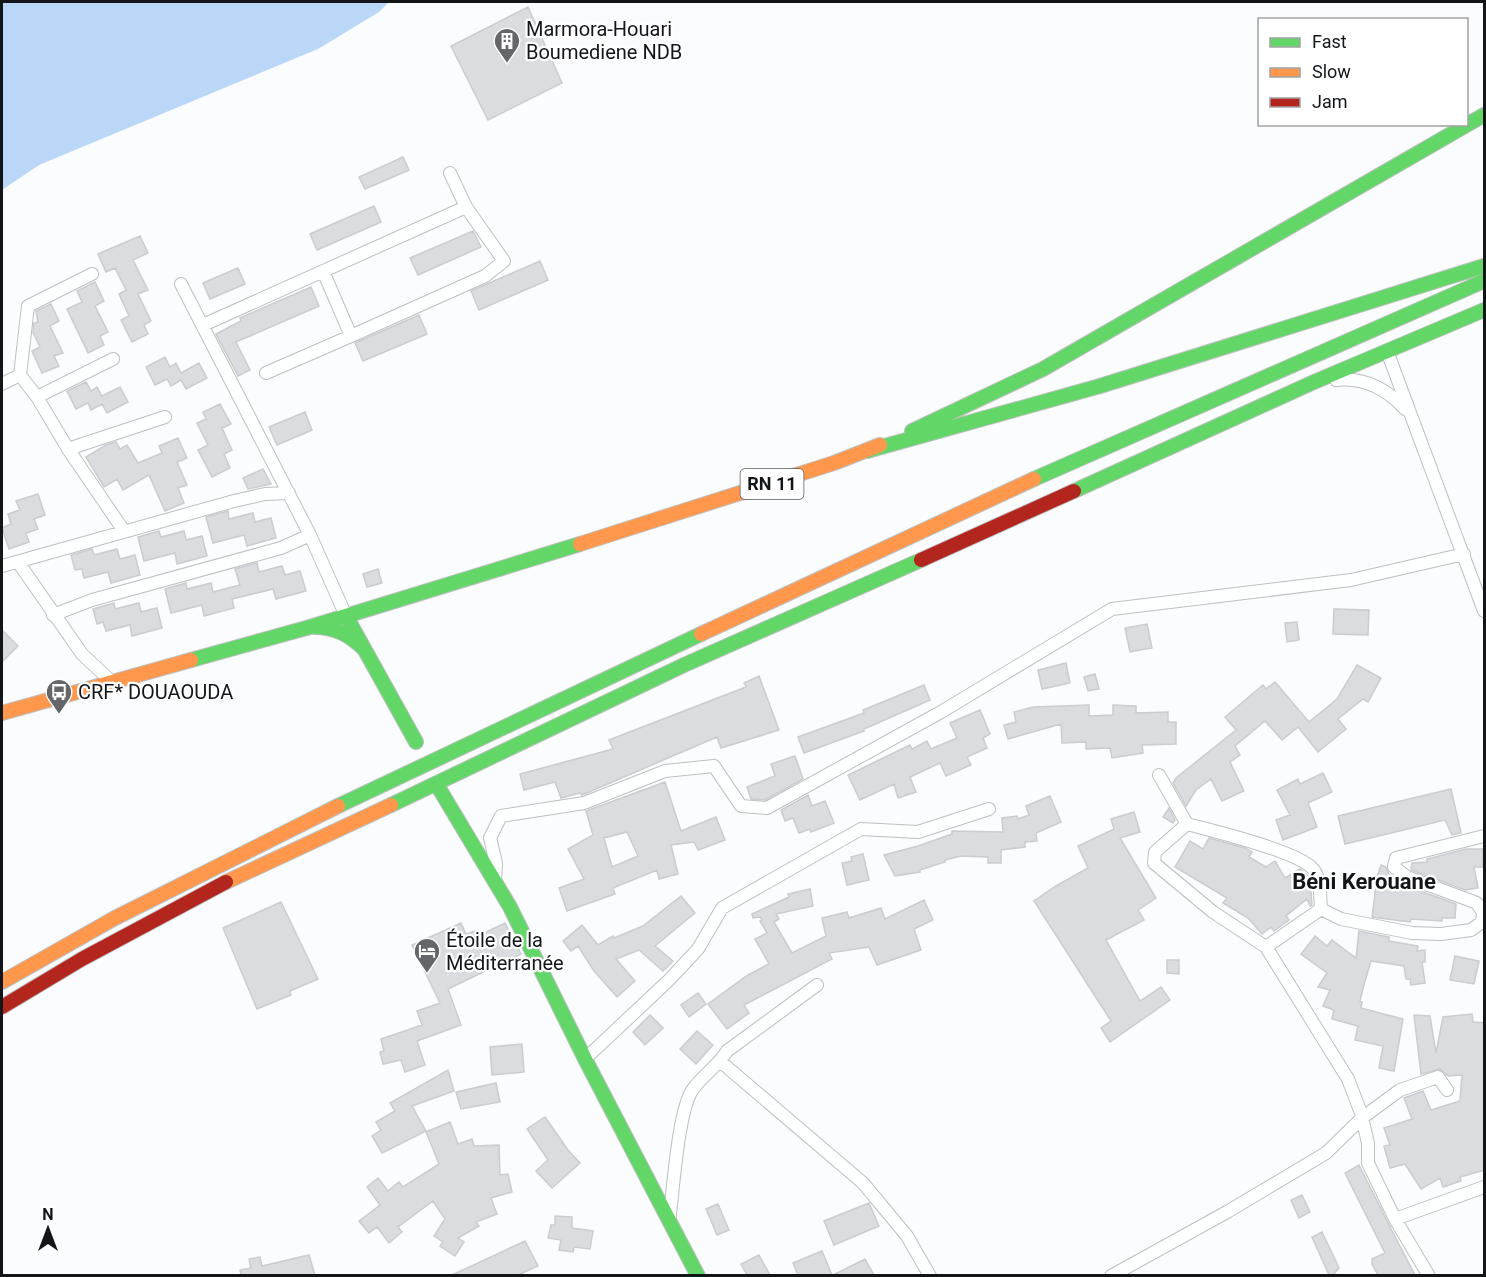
<svg xmlns="http://www.w3.org/2000/svg" width="1486" height="1277" viewBox="0 0 1486 1277" font-family="Roboto,sans-serif">
  <style>
    .water { fill: #bbd7f7 }
    .building { fill: #dadcdf; stroke: #caccce; stroke-width: 1.5; fill-rule: evenodd }
    .lines { fill: none; stroke-linecap: round; stroke-linejoin: round }
    .street-casing { stroke: #bdbfc1; stroke-width: 14 }
    .fast-casing { stroke: #bdbfc1; stroke-width: 16 }
    .slow-casing { stroke: #bdbfc1; stroke-width: 16 }
    .jam-casing { stroke: #bdbfc1; stroke-width: 16 }
    .street { stroke: #feffff; stroke-width: 12 }
    .fast { stroke: #63d668; stroke-width: 14 }
    .slow { stroke: #ff974d; stroke-width: 14 }
    .jam { stroke: #b3261e; stroke-width: 14 }
    .labels { text-anchor: middle; stroke-width: 4.5; stroke-linejoin: round; paint-order: stroke }
    .shield { fill: #fff; stroke: #5a5c5e; stroke-width: 1.5 }
    .shield-label { font-size: 18px; font-weight: bold; fill: #131619 }
    .poi-label { font-size: 20px; fill: #131619; stroke: #fff; text-anchor: start }
    .quarter-label { font-size: 22px; font-weight: bold; fill: #131619; stroke: #fff }
  </style>
  <rect width="100%" height="100%" fill="#fbfcfd"/>
  <path class="water" d="M2,2H389L379,12L318,49L39,165L2,190Z"/>
  <path class="building" d="M528,7L562,83L488,120L451,46Z
    M403,157L409,170L365,189L359,177Z
    M374,206L381,222L317,250L310,234Z
    M473,231L481,247L418,275L410,258Z
    M140,236L148,253L133,260L148,290L138,294L151,321L144,325L148,334L132,342L121,320L129,316L119,294L126,290L115,268L106,272L98,254Z
    M540,261L548,280L479,310L471,291Z
    M238,268L245,284L210,299L203,283Z
    M95,282L104,301L95,306L108,332L100,336L104,345L88,353L67,309L82,302L77,291Z
    M311,287L319,306L236,342L250,370L238,376L216,334L241,321L240,318Z
    M51,304L59,321L50,326L63,353L54,356L59,366L42,373L32,351L40,347L33,332L34,323L38,322L36,311Z
    M419,315L427,334L363,361L355,343Z
    M165,357L170,367L176,363L181,373L199,363L207,378L186,389L181,380L171,386L167,379L155,385L146,367Z
    M86,382L91,391L97,387L102,396L120,387L128,402L107,413L102,404L91,410L88,403L76,409L67,391Z
    M220,404L231,424L222,428L232,450L224,454L230,468L212,477L198,450L208,445L197,423L206,419L203,412Z
    M305,412L312,430L277,445L269,427Z
    M178,438L187,458L177,462L187,485L178,488L184,503L165,511L149,475L123,490L117,479L104,487L86,457L106,445L116,442L120,449L127,445L138,463L162,453L159,446Z
    M263,469L271,484L248,489L243,478Z
    M38,494L45,515L34,519L38,529L26,533L29,542L9,549L2,528L11,524L8,514L20,510L16,501Z
    M228,511L229,519L253,513L255,522L271,518L276,538L247,546L244,535L213,543L206,517Z
    M159,531L161,537L184,531L186,540L202,536L207,556L177,564L175,553L144,561L138,537Z
    M92,549L94,555L117,549L120,559L135,555L140,575L111,583L108,572L84,578L82,569L75,570L71,555Z
    M257,563L259,572L282,566L285,575L300,571L306,591L276,599L273,589L232,599L234,608L204,616L202,605L171,613L165,589L186,583L187,589L211,583L213,592L240,585L235,569Z
    M378,569L382,583L367,587L363,574Z
    M114,603L115,609L139,603L141,612L157,608L162,628L132,636L130,625L106,631L103,622L97,624L93,609Z
    M1334,609L1369,610L1368,635L1333,634Z
    M1297,622L1299,640L1287,642L1285,623Z
    M1147,624L1152,648L1130,652L1125,628Z
    M2,630L18,646L2,662Z
    M1066,663L1070,683L1042,689L1038,670Z
    M1357,665L1381,678L1368,702L1363,699L1338,719L1346,729L1318,752L1298,727L1282,740L1265,721L1235,746L1240,755L1230,762L1244,791L1222,801L1211,779L1196,790L1186,806L1173,783L1176,778L1236,730L1225,717L1263,685L1266,689L1275,682L1309,722L1337,699Z
    M1095,674L1099,689L1088,691L1084,677Z
    M759,676L779,730L721,748L717,737L582,795L580,793L561,798L555,782L524,790L520,774L613,749L609,740L746,687L744,683Z
    M924,685L930,700L864,729V731L804,753L798,737L864,713L863,710Z
    M1089,705V716L1113,715V705L1136,706V713L1168,712V722H1176V744L1142,745L1143,753L1112,758L1110,748L1086,749V742L1062,743L1061,724L1008,739L1004,725L1016,722L1014,712L1033,707Z
    M980,710L990,734L983,738L987,748L967,757L971,765L946,776L940,763L910,777L916,792L898,798L894,784L860,800L848,775L910,745L912,749L927,741L931,749L957,738L950,723Z
    M795,756L803,779L765,800L751,799L747,787L775,776L771,764Z
    M1323,773L1332,792L1308,803L1317,827L1283,840L1276,820L1290,815L1277,790L1298,779L1300,784Z
    M665,782L681,831L716,817L725,840L698,850L694,842L671,845L678,874L659,879L657,870L613,888L615,894L567,911L559,888L584,879L568,849L593,835L586,811ZM627,832L638,856L612,867L604,838Z
    M1451,789L1461,833L1452,835L1445,820L1345,844L1338,816Z
    M808,795L812,806L825,801L834,823L811,832L810,829L799,833L793,818L785,821L781,810Z
    M1050,796L1061,822L1036,833L1037,841L1025,842V847L1001,850V863H988V857L961,856L945,860V862L920,870V872L895,876L884,855L918,846L952,834V831L1003,832L1002,818L1017,816L1018,819L1029,815L1026,806Z
    M1169,808L1175,820L1173,823L1163,817Z
    M1134,812L1140,832L1120,838L1156,898L1138,910L1144,920L1106,940L1140,1001L1161,987L1170,1000L1110,1042L1101,1028L1111,1021L1034,901L1056,886L1088,868L1078,846L1114,829L1111,819Z
    M1209,838L1245,848L1252,852L1249,857L1266,867L1275,861L1285,878L1300,869L1307,875L1310,880L1312,905L1310,906L1307,899L1286,916L1289,920L1281,926L1274,931L1271,927L1262,934L1248,918L1223,903L1227,898L1175,867L1190,841L1203,849Z
    M1466,849H1483V867H1474L1478,888L1465,890L1411,870L1412,863L1427,862V859Z
    M863,854L869,880L847,885L842,863L852,861L851,857Z
    M1381,865L1386,867L1389,874L1404,885L1456,904L1455,918H1442V921L1411,919L1410,922L1372,917L1377,878Z
    M810,889L813,906L776,914L779,919L774,922L792,953L826,936L822,918L847,912L849,918L881,908L885,919L924,900L933,920L914,929L921,950L877,965L869,947L829,953L832,959L744,1005L749,1013L727,1029L708,1004L748,975L769,964L755,939L767,933L760,921L762,920L760,917L753,918L752,914L789,897L788,894Z
    M681,896L695,913L655,946L673,961L663,971L639,950L616,959L635,981L617,997L594,971L578,946L571,951L563,941L582,925L598,945L613,936L614,938L643,926Z
    M281,902L318,979L290,991L291,995L257,1009L223,928Z
    M461,923L466,934L475,931L478,936L505,923L521,954L448,989L461,1025L417,1041L425,1065L405,1072L401,1060L383,1064L380,1052L384,1051L381,1039L422,1025L417,1011L440,1003L412,945Z
    M1359,931L1389,937V941L1418,946L1417,951L1425,950V962H1422L1425,983L1411,985L1410,979H1406L1404,966L1371,961L1363,988L1360,1001L1362,1002L1361,1008L1403,1019L1394,1071L1379,1068L1383,1046L1355,1040L1358,1026L1332,1019L1334,1010L1323,1006L1330,990L1318,987L1327,973L1301,954L1315,936L1327,946L1332,940L1356,958Z
    M1455,956L1479,961L1474,984L1450,980Z
    M1167,960H1179V974L1167,973Z
    M698,993L706,1004L689,1017L681,1005Z
    M1472,1014L1473,1022L1485,1023V1170L1460,1177L1461,1181L1443,1187L1440,1178L1421,1189L1405,1164L1390,1168L1384,1146L1390,1145L1384,1128L1412,1119L1404,1098L1420,1092L1423,1091L1431,1110L1460,1101L1462,1075L1448,1076L1440,1069L1421,1074L1414,1015L1430,1016L1436,1053L1443,1017Z
    M650,1015L663,1028L645,1045L633,1032Z
    M697,1031L713,1045L696,1064L680,1049Z
    M522,1044L524,1072L492,1075L490,1047Z
    M448,1070L454,1091L412,1106L426,1131L382,1153L372,1136L381,1130L376,1122L395,1111L390,1103Z
    M496,1083L500,1102L461,1109L456,1092Z
    M545,1117L568,1150L580,1163L552,1188L536,1171L548,1160L527,1129Z
    M450,1122L458,1144L472,1139L474,1146L499,1145L500,1175L508,1174L512,1192L491,1198L497,1214L476,1222L479,1226L458,1238L464,1242L455,1256L440,1246L443,1242L434,1236L445,1219L433,1201L398,1227L402,1232L389,1243L377,1227L369,1233L359,1221L380,1205L367,1187L378,1178L388,1191L399,1182L403,1187L439,1164L426,1132Z
    M1359,1165L1388,1223L1415,1275H1378L1372,1264V1259L1385,1253L1345,1173Z
    M1302,1195L1310,1212L1299,1218L1291,1200Z
    M869,1203L879,1226L834,1245L824,1221Z
    M718,1204L729,1230L717,1235L706,1209Z
    M555,1216L572,1217V1228L593,1231L590,1249L574,1247L573,1252L559,1250L561,1240L548,1238L551,1225H555Z
    M1322,1232L1339,1268L1333,1275H1329L1312,1237Z
    M525,1241L538,1266L518,1275H452Z
    M822,1251L832,1275H798L793,1263Z
    M309,1255L315,1275H241L240,1270L251,1268L249,1259L260,1257L262,1266Z
    M759,1255L770,1275H747L741,1264Z
    M865,1259L874,1275H833Z"/>
  <g class="lines">
    <g class="street-casing">
      <path id="street" d="M323,271L351,336L485,276L504,261L466,207
        M181,284L310,535L346,616
        M203,325L466,207L450,173
        M1387,351L1484,611
        M266,373L351,336
        M20,375L28,306L92,274
        M1336,380C1364,377 1386,388 1405,409
        M2,384L20,375L37,397L68,449L124,531
        M37,397L113,359
        M68,449L165,417
        M18,562L82,654L113,683
        M2,566L234,501L265,494L289,493
        M53,615L92,600L281,548L310,535
        M1159,775L1187,824C1213,831 1298,851 1313,869C1321,878 1320,897 1321,909L1341,919L1412,933L1441,934L1471,930L1482,922L1483,913L1477,903L1407,877L1394,867L1396,858L1484,836
        M1187,824L1155,852L1154,863L1213,912L1266,947L1348,1079L1361,1113L1368,1143V1163L1395,1219L1429,1276
        M495,882L496,863L490,838L501,816L584,803L665,771L714,766L741,806L767,808L941,712L1112,609L1351,580L1464,554
        M1266,947L1321,909
        M585,1059L669,980L698,949L722,908L861,829L918,832L989,809
        M721,1062L863,1183L907,1236L930,1276
        M1395,1219L1484,1187
        M669,1222C673,1193 678,1109 693,1089C703,1075 718,1066 727,1051L817,985
        M1111,1276L1227,1212L1326,1153L1362,1118L1400,1090L1438,1077L1447,1090"/>
    </g>
    <g class="fast-casing">
      <path id="fast" d="M912,431L1043,369L1484,115
        M867,451L1100,386L1484,266
        M1034,479L1484,281
        M1074,491L1314,382L1484,310
        M346,616L416,742
        M314,627C335,627 350,635 365,650
        M191,660L310,627L580,544
        M437,785L510,907L585,1059L698,1276
        M391,805L684,665L921,560
        M338,806L701,634"/>
    </g>
    <g class="slow-casing">
      <path id="slow" d="M580,544L834,463L880,445
        M701,634L1034,479
        M2,713L191,660
        M226,882L391,805
        M2,982L115,918L338,806"/>
    </g>
    <g class="jam-casing">
      <path id="jam" d="M921,560L1074,491
        M2,1007L82,959L226,882"/>
    </g>
    <use href="#street" class="street"/>
    <use href="#fast" class="fast"/>
    <use href="#slow" class="slow"/>
    <use href="#jam" class="jam"/>
  </g>
  <defs>
    <g id="building-pin" transform="scale(1.35)"><path d="M0 17L-7.5 6A9.5 9.5 0 1 1 7.5 6Z" fill="#646669" stroke="#fff"/><path d="M-4-6H4V6H1V3H-1V6H-4ZM-2.5-4.3h1.7v1.8h-1.7ZM.8-4.3h1.7v1.8H.8ZM-2.5-1h1.7V.8h-1.7ZM.8-1h1.7V.8H.8Z" fill="#fff"/></g>
    <g id="bus-pin" transform="scale(1.35)"><path d="M0 17L-7.5 6A9.5 9.5 0 1 1 7.5 6Z" fill="#646669" stroke="#fff"/><path d="M-5-6H5V4H4V6H2V4H-2V6H-4V4H-5ZM-3.5-4V0h7V-4ZM-3.5 1.2v1.5H-2V1.2ZM2 1.2v1.5H3.5V1.2Z" fill="#fff"/></g>
    <g id="hotel-pin" transform="scale(1.35)"><path d="M0 17L-7.5 6A9.5 9.5 0 1 1 7.5 6Z" fill="#646669" stroke="#fff"/><path d="M-6-4.5h1.5V1H6V5H4.5V3h-9V5H-6ZM-4 0a1.8 1.8 0 1 1 3.6 0ZM.5 0V-2.5h3Q6-2.5 6 0Z" fill="#fff"/></g>
  </defs>
  <g fill-rule="evenodd">
    <use href="#building-pin" x="507" y="41"/>
    <use href="#bus-pin" x="59" y="692"/>
    <use href="#hotel-pin" x="427" y="951"/>
  </g>
  <g class="labels">
    <rect class="shield" x="740.5" y="469" width="63" height="30" rx="4.5"/>
    <g class="shield-label">
      <text x="772" y="490">RN 11</text>
    </g>
    <g class="poi-label">
      <text x="526" y="36">Marmora-Houari<tspan x="526" dy="23">Boumediene NDB</tspan></text>
      <text x="78" y="699">CRF* DOUAOUDA</text>
      <text x="446" y="947">Étoile de la<tspan x="446" dy="23">Méditerranée</tspan></text>
    </g>
    <g class="quarter-label">
      <text x="1364" y="889">Béni Kerouane</text>
    </g>
  </g>
  <rect width="1486" height="1277" fill="none" stroke="#131619" stroke-width="6"/>
  <rect x="1258" y="18" width="210" height="108" fill="#ffffff" stroke="#a1a2a3" stroke-width="1.5"/>
  <rect x="1270" y="38" width="30" height="9" fill="#63d668" stroke="#a1a2a3" stroke-width="1.5"/>
  <text x="1312" y="48" font-size="18" fill="#131619">Fast</text>
  <rect x="1270" y="68" width="30" height="9" fill="#ff974d" stroke="#a1a2a3" stroke-width="1.5"/>
  <text x="1312" y="78" font-size="18" fill="#131619">Slow</text>
  <rect x="1270" y="98" width="30" height="9" fill="#b3261e" stroke="#a1a2a3" stroke-width="1.5"/>
  <text x="1312" y="108" font-size="18" fill="#131619">Jam</text>
  <g transform="translate(48 1229)" stroke="#ffffff" stroke-width="4.5" paint-order="stroke">
  <path d="M0-4.5L10 22L0 15L-10 22Z" fill="#131619"/>
  <text y="-9" font-size="16" font-weight="bold" text-anchor="middle" fill="#131619">N</text>
  </g>
</svg>
